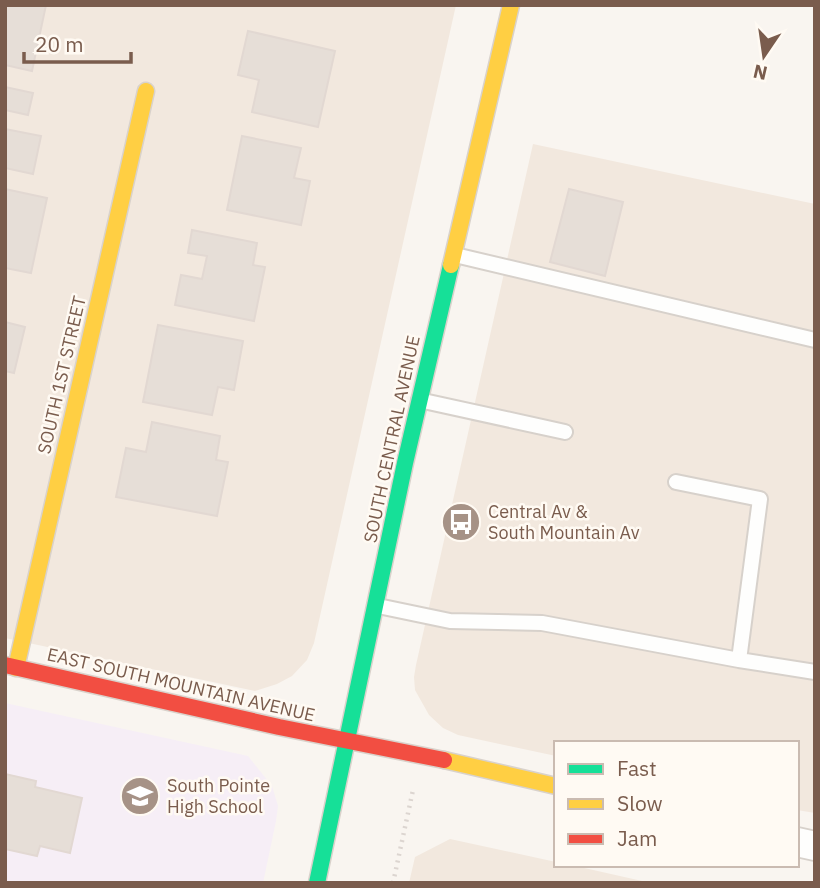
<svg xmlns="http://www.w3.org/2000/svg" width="820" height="888" viewBox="0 0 820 888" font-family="'IBM Plex Sans',sans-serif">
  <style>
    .residential { fill: #f2e8de }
    .education { fill: #f6eef6 }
    .building { fill: #e6ded7; stroke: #e2d8d2; stroke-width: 2 }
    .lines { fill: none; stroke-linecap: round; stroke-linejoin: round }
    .lane-casing { stroke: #d7d1cb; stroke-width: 18 }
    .street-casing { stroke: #d7d1cb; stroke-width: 32 }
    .fast-casing { stroke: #d9d2cb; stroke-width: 19 }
    .slow-casing { stroke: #d9d2cb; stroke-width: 19 }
    .jam-casing { stroke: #d9d2cb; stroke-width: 19 }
    .path { stroke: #dcd5d0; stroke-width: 4.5; stroke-dasharray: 2 5; stroke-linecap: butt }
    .lane { stroke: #fefefd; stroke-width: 14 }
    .street { stroke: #fefefd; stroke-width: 28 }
    .fast { stroke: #16e098; stroke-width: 16 }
    .slow { stroke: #ffcf43; stroke-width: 16 }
    .jam { stroke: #f24e42; stroke-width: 16 }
    .labels { text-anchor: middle; stroke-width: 5; stroke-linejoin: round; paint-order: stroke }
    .street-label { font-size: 18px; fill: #7a5c4d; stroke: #fffaf3 }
    .poi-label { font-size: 18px; fill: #7a5c4d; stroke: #fffaf3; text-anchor: start }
  </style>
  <rect width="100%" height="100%" fill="#f9f5f0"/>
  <path class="residential" d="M5,5H456L314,643L307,660L292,676L277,684L255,691L5,638Z
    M533,144L815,204V813L797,810V743H556V756L458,735L443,728L429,715L415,690L414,677L416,665Z
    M450,839L556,862V865H571L651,883H409L415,857Z"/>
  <path class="education" d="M5,703L248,756L272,786L278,806L276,821L263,883H5Z"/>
  <path class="building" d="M5,5H46L32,71L5,65Z
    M248,31L335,51L318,127L252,112L259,80L238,75Z
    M5,87L33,93L28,115L5,110Z
    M5,129L41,136L33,174L5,168Z
    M242,136L301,148L294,178L310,181L301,225L227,210Z
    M5,189L47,198L31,273L5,268Z
    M569,189L623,202L605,276L550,262Z
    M192,230L257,243L253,265L265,267L254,321L175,305L181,275L202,279L207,256L188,253Z
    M5,322L25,327L14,373L5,371Z
    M158,325L243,341L234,390L218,387L212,415L143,402Z
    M152,422L220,436L216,460L228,462L217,516L116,497L126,448L146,452Z
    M5,774L36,781L35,787L82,798L70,853L40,846L37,856L5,849Z"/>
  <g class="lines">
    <g class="lane-casing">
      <path id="lane" d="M455,255L815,340
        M419,400L565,432
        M676,482L760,499L739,660
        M378,606L450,621L542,623L739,660L815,672"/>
    </g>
    <g class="street-casing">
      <path id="street" d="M797,842L815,846"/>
    </g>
    <g class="fast-casing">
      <path id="fast" d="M317,883L405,463L451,265"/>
    </g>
    <g class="slow-casing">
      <path id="slow" d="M451,265L511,5
        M16,668L146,91
        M444,760L556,786"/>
    </g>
    <g class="jam-casing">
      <path id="jam" d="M5,665L279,727L444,760"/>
    </g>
    <path class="path" d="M393,883L413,790"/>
    <use href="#lane" class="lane"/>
    <use href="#street" class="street"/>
    <use href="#fast" class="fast"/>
    <use href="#slow" class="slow"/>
    <use href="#jam" class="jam"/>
  </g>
  <defs>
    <g id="bus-disc" transform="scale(2.0125)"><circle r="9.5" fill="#a69286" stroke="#fffaf3"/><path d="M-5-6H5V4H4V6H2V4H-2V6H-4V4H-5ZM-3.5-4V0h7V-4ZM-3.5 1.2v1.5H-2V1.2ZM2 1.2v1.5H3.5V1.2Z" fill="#fff"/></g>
    <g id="school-disc" transform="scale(2.0125)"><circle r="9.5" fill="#a69286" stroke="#fffaf3"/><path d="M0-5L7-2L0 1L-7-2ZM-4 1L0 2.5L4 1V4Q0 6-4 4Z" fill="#fff"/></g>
  </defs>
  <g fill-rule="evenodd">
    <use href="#bus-disc" x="461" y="522"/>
    <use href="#school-disc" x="140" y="796"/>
  </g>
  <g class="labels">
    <g class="street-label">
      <text transform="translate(62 375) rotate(-77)" y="6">SOUTH 1ST STREET</text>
      <text transform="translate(392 439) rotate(-78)" y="6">SOUTH CENTRAL AVENUE</text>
      <text transform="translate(181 685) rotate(13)" y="6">EAST SOUTH MOUNTAIN AVENUE</text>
    </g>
    <g class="poi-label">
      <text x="488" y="518">Central Av &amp;<tspan x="488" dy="21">South Mountain Av</tspan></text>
      <text x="167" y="792">South Pointe<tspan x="167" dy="21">High School</tspan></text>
    </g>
  </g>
  <rect width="820" height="888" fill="none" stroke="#7a5c4d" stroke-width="14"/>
  <rect x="554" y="741" width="245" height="126" fill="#fffaf3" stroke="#cabbb1" stroke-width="2"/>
  <rect x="568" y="764" width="35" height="10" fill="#16e098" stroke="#cabbb1" stroke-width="2"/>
  <text x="617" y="776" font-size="21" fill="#7a5c4d">Fast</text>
  <rect x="568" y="799" width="35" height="10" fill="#ffcf43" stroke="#cabbb1" stroke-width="2"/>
  <text x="617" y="811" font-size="21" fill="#7a5c4d">Slow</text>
  <rect x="568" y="834" width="35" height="10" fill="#f24e42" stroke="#cabbb1" stroke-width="2"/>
  <text x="617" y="846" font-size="21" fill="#7a5c4d">Jam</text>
  <g transform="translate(764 56) rotate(193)" stroke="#fffaf3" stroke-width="5" paint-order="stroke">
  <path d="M0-5L12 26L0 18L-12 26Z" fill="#7a5c4d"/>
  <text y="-10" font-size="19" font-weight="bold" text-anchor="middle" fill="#7a5c4d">N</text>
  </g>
  <path d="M24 52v10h107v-10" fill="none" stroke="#7a5c4d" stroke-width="3.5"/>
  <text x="35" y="52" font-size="21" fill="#7a5c4d" stroke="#fffaf3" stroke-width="5" paint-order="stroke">20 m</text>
</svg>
